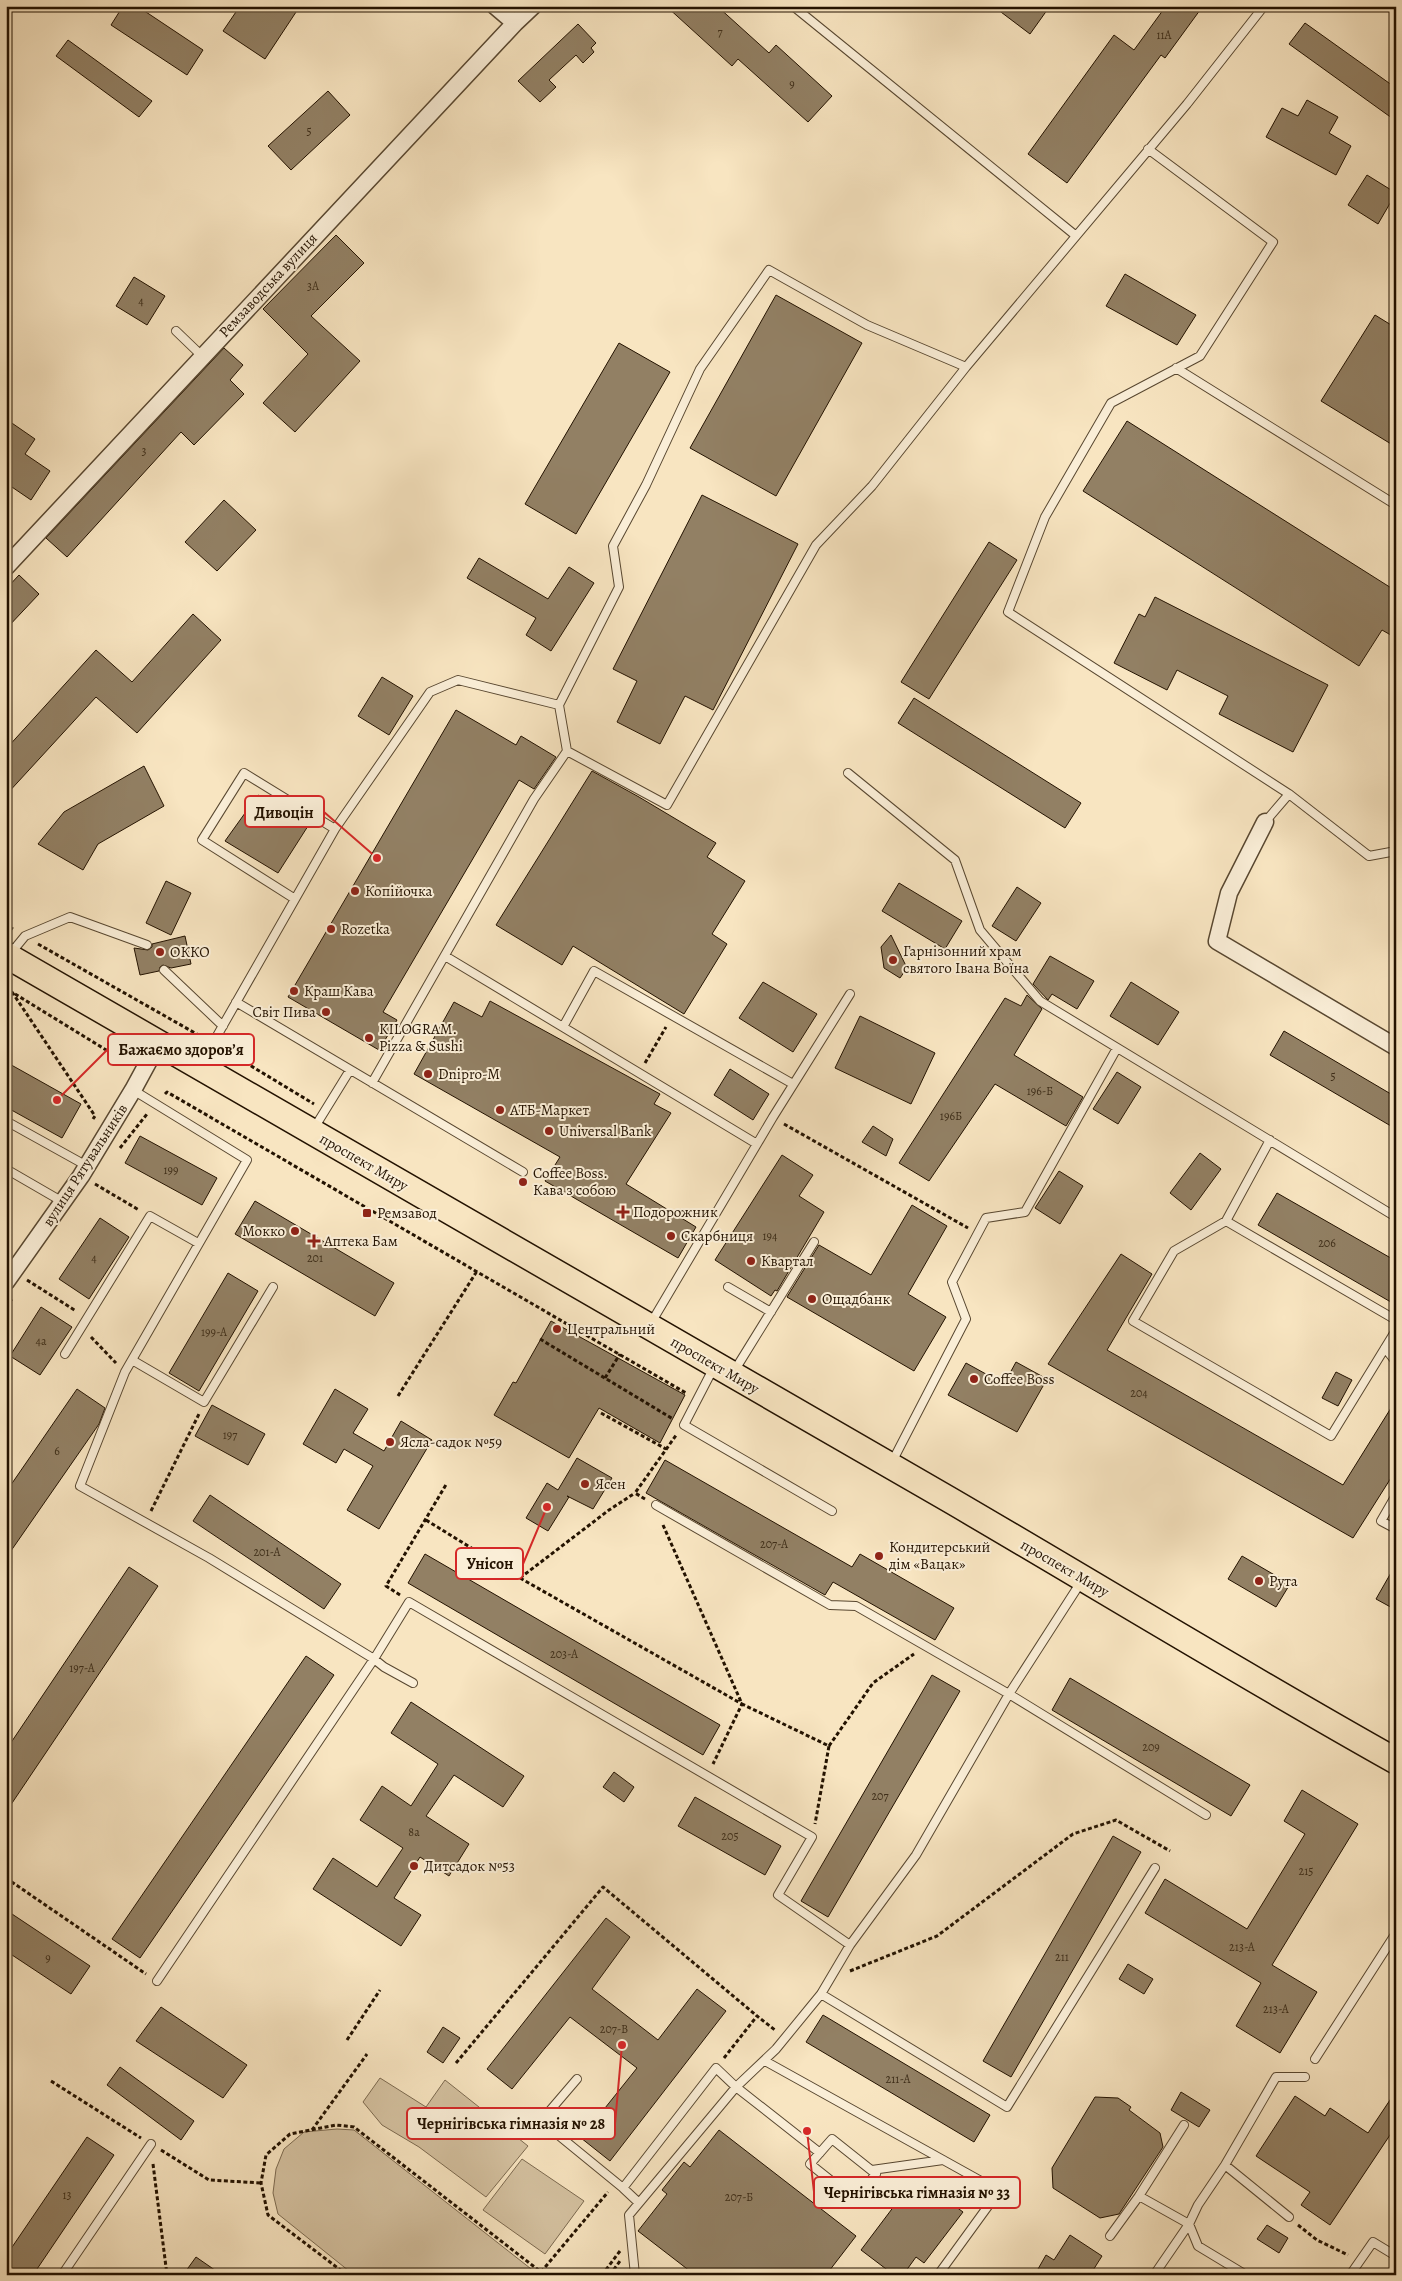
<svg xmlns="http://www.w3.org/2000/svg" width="1402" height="2281" viewBox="0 0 1402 2281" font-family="Alegreya,serif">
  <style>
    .green { fill: #d4c1a0; stroke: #7c6a50 }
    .building { fill: #928064; stroke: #231200 }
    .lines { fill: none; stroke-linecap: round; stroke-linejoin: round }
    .service-casing { stroke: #584730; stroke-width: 10 }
    .minor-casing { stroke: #584730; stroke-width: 19 }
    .primary-casing { stroke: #231200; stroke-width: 28 }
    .path { stroke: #231200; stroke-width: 3; stroke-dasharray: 4 2.5; stroke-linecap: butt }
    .service { stroke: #faeed7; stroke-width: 8 }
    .minor { stroke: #faeed7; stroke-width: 16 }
    .primary { stroke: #f8e5c1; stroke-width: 25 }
    .poi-dot { fill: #8f2418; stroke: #faeed7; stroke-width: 2 }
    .labels { text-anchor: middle; stroke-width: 4; stroke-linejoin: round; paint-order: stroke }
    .number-label { font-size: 12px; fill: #3f2e19 }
    .street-label { font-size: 15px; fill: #231200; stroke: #faeed7 }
    .poi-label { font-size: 15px; fill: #231200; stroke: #faeed7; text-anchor: start }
    .leader { fill: none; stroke: #d62828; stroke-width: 2 }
    .callout-dot { fill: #d62828; stroke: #faeed7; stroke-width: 2 }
    .callout { fill: #faeed7; stroke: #d62828; stroke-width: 2 }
    .callout-label { font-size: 16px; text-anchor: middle; font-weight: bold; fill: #231200 }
  </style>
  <rect width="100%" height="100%" fill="#f8e5c1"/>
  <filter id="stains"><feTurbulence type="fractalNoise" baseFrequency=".004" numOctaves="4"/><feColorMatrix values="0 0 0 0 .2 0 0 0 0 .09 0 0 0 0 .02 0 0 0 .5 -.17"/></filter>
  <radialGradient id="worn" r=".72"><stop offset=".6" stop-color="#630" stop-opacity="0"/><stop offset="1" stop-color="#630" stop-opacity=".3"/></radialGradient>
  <path class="green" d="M380,2078L426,2107L445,2080L528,2146L486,2197L419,2147L382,2125L363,2102Z
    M337,2129L354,2130L535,2272V2275H354L278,2214L273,2193L276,2169L284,2149L304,2132Z
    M522,2159L584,2201L545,2254L483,2210Z"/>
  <path class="building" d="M123,6H137L203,50L187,75L111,25Z
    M240,6H300L265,59L223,31Z
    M666,6H717L769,53L776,45L832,96L808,122L738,59L732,66Z
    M993,6H1050L1030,34Z
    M1166,6H1203L1165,58L1161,55L1067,183L1028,154L1114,35L1134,50Z
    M1305,23L1396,88V121L1289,44Z
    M578,24L596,43L591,48L594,52L583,63L576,55L549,80L556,87L540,102L518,81Z
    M68,40L152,101L139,117L56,56Z
    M328,91L350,115L291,170L268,146Z
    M1307,100L1338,117L1329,133L1351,146L1336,175L1266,137L1282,108L1298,116Z
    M1367,175L1396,193L1378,224L1348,205Z
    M336,235L364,263L311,316L360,361L295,432L263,403L308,354L263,309Z
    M1125,274L1196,315L1177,345L1106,306Z
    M134,277L165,296L147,325L116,306Z
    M776,295L862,343L776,496L690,448Z
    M1375,315L1396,328V447L1321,401Z
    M619,343L670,372L576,534L525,504Z
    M224,348L243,365L230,380L244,394L194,445L181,432L67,557L46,538Z
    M6,419L35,439L25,454L50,471L31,500L6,483Z
    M1127,421L1396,591V638L1382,630L1359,666L1083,491Z
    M702,495L798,544L713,710L685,696L660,744L617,722L637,681L613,669Z
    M224,500L256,530L217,571L185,542Z
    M989,542L1017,560L929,699L901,682Z
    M479,558L548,599L569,567L594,583L551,651L526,635L536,618L467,578Z
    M19,575L39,594L6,629V589Z
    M1155,597L1328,685L1293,752L1219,714L1228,696L1177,670L1167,690L1114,663L1139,614L1145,617Z
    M193,614L221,640L137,733L96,697L6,795V749L96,650L132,682Z
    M382,677L413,696L389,735L358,716Z
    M914,698L1081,803L1065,828L898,723Z
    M456,710L516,745L521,736L556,757L534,789L519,780L383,1012L397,1020L379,1050L288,997Z
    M144,766L164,806L98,844L83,870L38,844L64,812Z
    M592,771L639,797L716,843L707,857L745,881L712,934L727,944L684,1014L573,946L562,965L496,925Z
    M258,795L308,826L278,873L225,841Z
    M166,881L191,893L171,935L146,923Z
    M899,883L962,921L945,949L882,911Z
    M1017,887L1041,903L1016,941L992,926Z
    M891,935L907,968L900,978L884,968L881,947Z
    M185,936L191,964L171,968L163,965L160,967L159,971L140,975L134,948L148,950L152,947V944Z
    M1050,956L1094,981L1077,1009L1052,994L1048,1000L1033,984Z
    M763,982L817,1014L793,1052L739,1018Z
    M1131,982L1179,1012L1158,1045L1110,1016Z
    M1027,995L1042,1009L1014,1055L1083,1097L1066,1126L995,1084L929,1181L899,1163L1005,998L1021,1006Z
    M490,1001L660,1094L654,1104L671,1113L626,1184L696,1227L678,1258L545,1181L560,1157L414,1074L454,1002L482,1017Z
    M860,1016L935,1053L911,1104L835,1068Z
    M1284,1031L1396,1097V1129L1270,1055Z
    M6,1062L81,1104L62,1138L6,1107Z
    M730,1069L769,1094L753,1120L714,1095Z
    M1117,1072L1141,1087L1118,1124L1093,1109Z
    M873,1126L893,1139L886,1156L862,1142Z
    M140,1136L217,1178L202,1205L125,1163Z
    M1200,1153L1221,1169L1191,1210L1170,1193Z
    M782,1155L813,1175L799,1196L824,1212L777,1291L775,1290L771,1296L715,1260Z
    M1059,1171L1083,1186L1060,1224L1035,1208Z
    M1277,1193L1396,1261V1305L1258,1225Z
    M255,1201L394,1283L375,1316L235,1234Z
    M912,1205L947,1226L908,1294L946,1317L914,1371L787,1297L819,1245L871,1275Z
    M100,1218L129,1237L89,1299L59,1279Z
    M1121,1254L1152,1274L1107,1350L1343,1485L1396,1400V1470L1353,1538L1048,1364Z
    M228,1273L258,1291L199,1391L169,1373Z
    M41,1307L72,1327L40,1375L10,1356Z
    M551,1321L685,1395L660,1443L599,1408L569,1458L494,1415L513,1382L516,1383Z
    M1016,1362L1047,1379L1017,1432L948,1395L966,1363L1004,1384Z
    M1336,1372L1352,1380L1338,1406L1322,1398Z
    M77,1389L105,1408L99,1424L6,1558V1492Z
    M335,1389L368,1409L353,1433L384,1451L401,1421L432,1440L379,1529L347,1510L373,1466L344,1449L336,1463L303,1444Z
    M212,1405L265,1434L248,1465L195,1436Z
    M577,1458L612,1478L593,1509L567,1496L569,1497L548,1531L526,1518L547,1483L558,1490Z
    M665,1460L852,1567L860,1554L954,1608L935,1640L833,1582L825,1595L646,1493Z
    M210,1495L341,1584L324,1609L193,1521Z
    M425,1554L720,1725L703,1755L408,1583Z
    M1242,1556L1290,1584L1276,1607L1228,1579Z
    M1396,1564V1610L1376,1599Z
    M129,1567L158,1586L6,1812V1750Z
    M306,1656L334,1675L140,1958L112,1939Z
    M932,1675L960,1691L828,1917L801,1901Z
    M1070,1678L1250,1785L1231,1816L1052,1710Z
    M411,1702L524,1776L503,1807L454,1775L426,1816L469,1844L449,1876L420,1857L394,1898L421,1915L401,1946L313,1889L333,1858L377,1887L403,1848L360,1820L382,1786L411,1806L438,1764L391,1733Z
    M614,1772L634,1787L624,1802L603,1787Z
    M1302,1790L1358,1824L1272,1965L1317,1992L1280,2053L1236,2026L1261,1983L1145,1913L1165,1879L1247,1929L1305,1834L1284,1821Z
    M695,1797L781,1846L765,1875L678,1826Z
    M1113,1836L1141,1852L1011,2077L983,2061Z
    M6,1910L90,1966L71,1994L6,1951Z
    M606,1918L630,1937L592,1989L658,2040L697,1989L726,2011L610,2161L581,2138L637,2068L570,2017L512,2089L487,2069Z
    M1128,1964L1153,1979L1144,1994L1119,1979Z
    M161,2007L247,2065L223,2098L136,2041Z
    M823,2015L990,2115L974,2142L806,2042Z
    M443,2027L460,2038L443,2063L427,2052Z
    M120,2067L194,2121L181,2140L107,2085Z
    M1396,2091V2126L1330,2225L1301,2205L1310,2192L1256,2156L1295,2096L1325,2116L1330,2108L1368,2133Z
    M1181,2092L1210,2110L1199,2127L1171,2110Z
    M1095,2097L1118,2098L1131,2107L1129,2110L1160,2133L1163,2147L1119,2214L1100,2218L1053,2188L1052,2168Z
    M719,2130L856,2236L826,2275H695L638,2231L667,2194L662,2190L684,2162L690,2167Z
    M87,2137L114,2155L33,2275H6V2256Z
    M916,2177L963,2212L924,2263L916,2257L903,2275H894L861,2250Z
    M1267,2225L1288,2238L1279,2253L1257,2239Z
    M1070,2235L1102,2256L1090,2275H1044L1038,2269L1046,2255L1054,2260Z
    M196,2257L222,2275H183Z"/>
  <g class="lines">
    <g class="service-casing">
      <path id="service" d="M793,6L1075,235
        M1148,149L1273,242L1200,356L1111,403L1045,517L1008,612L1289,794L1265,822
        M176,331L202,356
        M1176,368L1396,505
        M567,751L559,705L619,587L613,546L646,485L700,369L769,270L867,325L966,367
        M848,773L955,860L980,930L1040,1001L1396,1217
        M1289,794L1369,856L1396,851
        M335,829L430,692L458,680L559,705
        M11,953L25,936L70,917L147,945
        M445,956L757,1144
        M164,970L223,1026
        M236,1002L523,1172
        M563,1027L594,971L793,1084
        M201,1064L335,829L244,773L202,840L295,899
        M372,1083L534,799L567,751L667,805L816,545L872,486L966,367L1187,104L1264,6
        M133,1090L247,1160L125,1372L80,1486L209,1558L374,1659L409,1602L812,1837L778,1895L850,1945
        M6,1121L87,1166
        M313,1130L350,1070
        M1270,1140L1226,1221L1174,1251L1133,1321L1331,1436L1396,1330
        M6,1169L63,1202
        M1226,1221L1396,1320
        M728,1287L771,1312
        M651,1323L773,1117L850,994
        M1385,1348L1396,1362
        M65,1354L150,1216L198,1243
        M132,1360L204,1402L273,1287
        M713,1369L684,1425L832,1511
        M733,1373L814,1242
        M892,1462L966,1319L952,1282L986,1218L1025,1212L1117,1048
        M1396,1495L1381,1521L1396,1529
        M656,1505L830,1605L856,1606L1009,1694L1206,1815
        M157,1981L374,1659L384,1667L413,1683
        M821,1994L1007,2107L1155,1868
        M1315,2059L1396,1933
        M765,2061L999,2191L938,2275
        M577,2079L541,2121L623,2188L716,2068L736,2087L820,2153
        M832,2139L876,2174L854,2199L810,2164Z
        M1225,2165L1289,2217
        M872,2170L943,2160
        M623,2188L639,2203
        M1110,2236L1139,2196
        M62,2275L151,2144
        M635,2275L629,2215L736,2087L776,2049L821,1994L850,1945L916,1855L1009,1694L1081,1582
        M1154,2275L1189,2224L1139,2196L1184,2125
        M1246,2275L1198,2246L1189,2224L1198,2205L1225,2165L1276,2077H1305
        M1350,2275L1373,2242L1396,2256"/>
    </g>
    <g class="minor-casing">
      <path id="minor" d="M495,6L515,23
        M6,567L515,23L533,6
        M1265,822L1229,893L1217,941L1396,1047
        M6,1282L81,1176L133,1090L158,1044"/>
    </g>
    <g class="primary-casing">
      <path id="primary" d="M6,955C320,1138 635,1319 950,1500C1099,1587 1246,1677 1396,1761"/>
    </g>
    <path class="path" d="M6,925L13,929
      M38,944L202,1037
      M6,989L12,992L95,1116L93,1119
      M15,994L129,1064
      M223,1049L314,1104
      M645,1063L666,1027
      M165,1094L167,1092L686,1393
      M784,1124L968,1228
      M120,1148L147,1114
      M95,1184L139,1210
      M27,1280L76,1311
      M6,1308L13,1297
      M91,1337L116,1363
      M540,1339L673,1419
      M605,1378L620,1354
      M398,1396L477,1271
      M601,1413L666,1449
      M645,1499L635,1493L677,1434
      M151,1511L199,1414
      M426,1520L520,1578L742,1704L713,1764
      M663,1525L742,1704L829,1746L815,1824
      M520,1578L609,1510L635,1493
      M400,1595L386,1586L447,1483
      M829,1746L873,1683L914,1654
      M6,1878L146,1974
      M850,1971L937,1936L1073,1834L1116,1820L1170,1851
      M347,2040L380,1990
      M724,2058L757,2016L775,2030
      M456,2063L603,1887L757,2016
      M51,2081L141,2138
      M312,2130L367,2054
      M161,2150L209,2180L261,2183
      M153,2164L167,2275
      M1298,2225L1317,2240L1348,2255
      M541,2272L608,2192
      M347,2275L268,2215L261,2183L266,2155L290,2134L336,2125L354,2127L541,2272V2275
      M602,2275L620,2251
      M610,2275L620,2261"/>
    <use href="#service" class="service"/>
    <use href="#minor" class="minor"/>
    <use href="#primary" class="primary"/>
  </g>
  <g class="poi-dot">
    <circle cx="355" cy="891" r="5"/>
    <circle cx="331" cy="929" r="5"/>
    <circle cx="160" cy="952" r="5"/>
    <circle cx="893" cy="960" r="5"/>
    <circle cx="294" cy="991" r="5"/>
    <circle cx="326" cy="1012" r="5"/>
    <circle cx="369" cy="1038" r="5"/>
    <circle cx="428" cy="1074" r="5"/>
    <circle cx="500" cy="1110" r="5"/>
    <circle cx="549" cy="1131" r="5"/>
    <circle cx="523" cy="1182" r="5"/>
    <path d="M620.5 1204.5h5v5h5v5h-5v5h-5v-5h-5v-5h5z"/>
    <rect x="362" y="1208" width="10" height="10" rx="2.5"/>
    <circle cx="295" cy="1231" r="5"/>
    <circle cx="671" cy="1236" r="5"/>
    <path d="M311.5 1233.5h5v5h5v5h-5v5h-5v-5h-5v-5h5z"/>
    <circle cx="751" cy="1261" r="5"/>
    <circle cx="812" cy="1299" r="5"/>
    <circle cx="557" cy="1329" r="5"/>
    <circle cx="974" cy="1379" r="5"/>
    <circle cx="390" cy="1442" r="5"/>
    <circle cx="585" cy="1484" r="5"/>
    <circle cx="879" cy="1556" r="5"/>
    <circle cx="1259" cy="1581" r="5"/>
    <circle cx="414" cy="1866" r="5"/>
  </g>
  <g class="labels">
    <g class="number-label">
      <text x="720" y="36">7</text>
      <text x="1164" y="39">11А</text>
      <text x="792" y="88">9</text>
      <text x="309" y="135">5</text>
      <text x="313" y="290">3А</text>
      <text x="141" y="305">4</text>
      <text x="144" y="455">3</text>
      <text x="1333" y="1080">5</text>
      <text x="1040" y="1095">196-Б</text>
      <text x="951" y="1120">196Б</text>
      <text x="171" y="1174">199</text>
      <text x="770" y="1240">194</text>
      <text x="1327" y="1247">206</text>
      <text x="94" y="1262">4</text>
      <text x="315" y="1262">201</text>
      <text x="214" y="1336">199-А</text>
      <text x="41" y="1345">4а</text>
      <text x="1139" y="1397">204</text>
      <text x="230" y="1439">197</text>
      <text x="57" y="1455">6</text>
      <text x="774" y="1548">207-А</text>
      <text x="267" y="1556">201-А</text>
      <text x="564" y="1658">203-А</text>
      <text x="82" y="1672">197-А</text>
      <text x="1151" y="1751">209</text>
      <text x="880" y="1800">207</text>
      <text x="414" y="1836">8а</text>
      <text x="730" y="1840">205</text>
      <text x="1306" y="1875">215</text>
      <text x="1242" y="1951">213-А</text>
      <text x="1062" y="1961">211</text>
      <text x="48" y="1962">9</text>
      <text x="1276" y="2013">213-А</text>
      <text x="614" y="2033">207-В</text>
      <text x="898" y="2083">211-А</text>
      <text x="67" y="2199">13</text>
      <text x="739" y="2201">207-Б</text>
    </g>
    <g class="street-label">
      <text transform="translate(268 285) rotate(-47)" y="5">Ремзаводська вулиця</text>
      <text transform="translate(364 1162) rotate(30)" y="5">проспект Миру</text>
      <text transform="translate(85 1165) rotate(-57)" y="5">вулиця Рятувальників</text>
      <text transform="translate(715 1365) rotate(30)" y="5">проспект Миру</text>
      <text transform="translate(1065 1568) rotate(30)" y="5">проспект Миру</text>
    </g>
    <g class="poi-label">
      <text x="365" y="896">Копійочка</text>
      <text x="341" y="934">Rozetka</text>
      <text x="903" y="956">Гарнізонний храм<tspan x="903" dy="17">святого Івана Воїна</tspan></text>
      <text x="170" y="957">ОККО</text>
      <text x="304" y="996">Краш Кава</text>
      <text x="316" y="1017" text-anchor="end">Світ Пива</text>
      <text x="379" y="1034">KILOGRAM.<tspan x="379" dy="17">Pizza &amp; Sushi</tspan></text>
      <text x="438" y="1079">Dnipro-M</text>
      <text x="510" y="1115">АТБ-Маркет</text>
      <text x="559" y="1136">Universal Bank</text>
      <text x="533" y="1178">Coffee Boss.<tspan x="533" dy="17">Кава з собою</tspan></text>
      <text x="633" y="1217">Подорожник</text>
      <text x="377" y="1218">Ремзавод</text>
      <text x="285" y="1236" text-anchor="end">Мокко</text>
      <text x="681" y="1241">Скарбниця</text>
      <text x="324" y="1246">Аптека Бам</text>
      <text x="761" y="1266">Квартал</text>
      <text x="822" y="1304">Ощадбанк</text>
      <text x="567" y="1334">Центральний</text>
      <text x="984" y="1384">Coffee Boss</text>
      <text x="400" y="1447">Ясла-садок №59</text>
      <text x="595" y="1489">Ясен</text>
      <text x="889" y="1552">Кондитерський<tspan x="889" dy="17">дім «Вацак»</tspan></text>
      <text x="1269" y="1586">Рута</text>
      <text x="424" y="1871">Дитсадок №53</text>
    </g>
  </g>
  <path class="leader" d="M377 858L324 812M57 1100L108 1049M547 1507L523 1564M622 2045L615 2124M807 2131L814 2192"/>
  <g class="callout-dot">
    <circle cx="377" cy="858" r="5"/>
    <circle cx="57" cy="1100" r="5"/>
    <circle cx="547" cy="1507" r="5"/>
    <circle cx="622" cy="2045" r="5"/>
    <circle cx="807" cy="2131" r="5"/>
  </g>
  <g class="callout">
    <rect x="245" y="796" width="79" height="31" rx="5"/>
    <rect x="108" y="1034" width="146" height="31" rx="5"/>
    <rect x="456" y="1548" width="67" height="31" rx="5"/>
    <rect x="407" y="2108" width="208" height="31" rx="5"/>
    <rect x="814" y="2177" width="206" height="31" rx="5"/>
  </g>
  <g class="callout-label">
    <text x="284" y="818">Дивоцін</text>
    <text x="181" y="1055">Бажаємо здоров’я</text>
    <text x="490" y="1569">Унісон</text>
    <text x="511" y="2129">Чернігівська гімназія № 28</text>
    <text x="917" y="2198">Чернігівська гімназія № 33</text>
  </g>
  <rect width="1402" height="2281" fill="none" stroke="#f8e5c1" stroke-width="25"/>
  <rect x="8" y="8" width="1387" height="2266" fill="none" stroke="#231200" stroke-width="2.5"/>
  <rect x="12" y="12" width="1377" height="2256" fill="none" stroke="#231200"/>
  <rect width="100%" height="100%" filter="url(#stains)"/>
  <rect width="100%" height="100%" fill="url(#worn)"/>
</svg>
